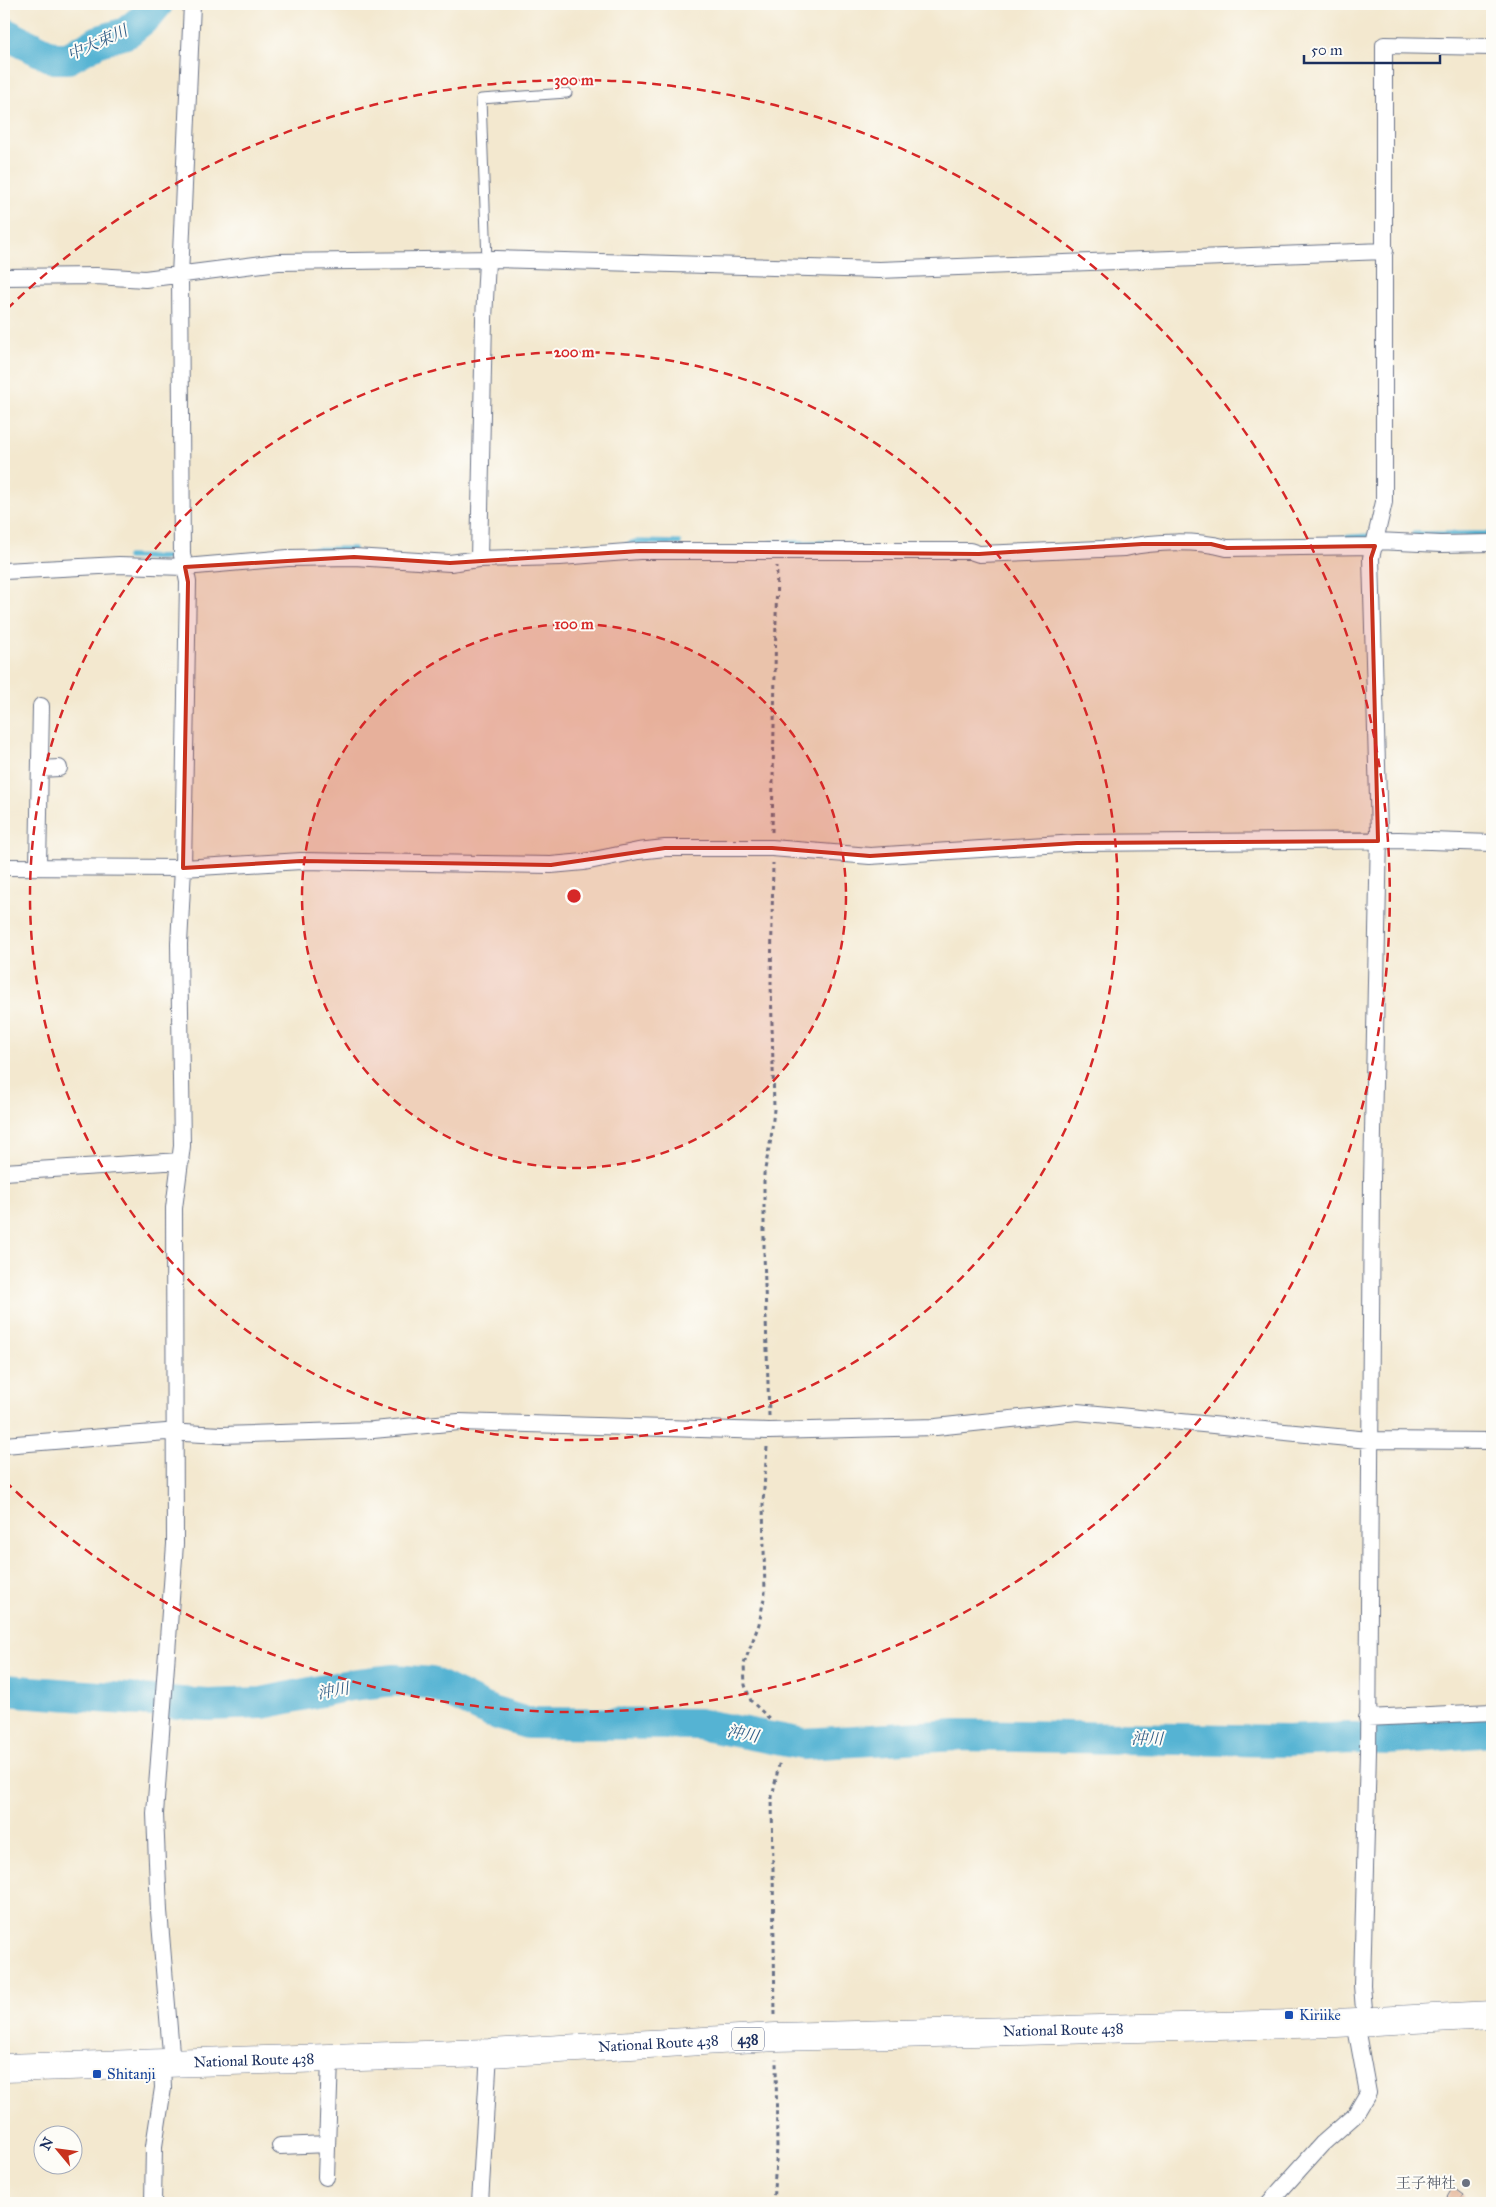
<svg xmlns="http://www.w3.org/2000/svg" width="1496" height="2207" viewBox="0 0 1496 2207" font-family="'IM FELL Great Primer','Noto Serif JP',serif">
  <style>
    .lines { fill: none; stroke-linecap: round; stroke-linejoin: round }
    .stream { stroke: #55b3d3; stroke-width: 5.5 }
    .river { stroke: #55b3d3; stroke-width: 32 }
    .building { fill: #dfa786 }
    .service-casing { stroke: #677086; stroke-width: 11 }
    .minor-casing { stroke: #677086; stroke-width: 18 }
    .trunk-casing { stroke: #677086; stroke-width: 29 }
    .path { stroke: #677086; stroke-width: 3; stroke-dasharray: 4 4; stroke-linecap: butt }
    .service { stroke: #fff; stroke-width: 9 }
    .minor { stroke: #fff; stroke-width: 16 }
    .trunk { stroke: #fff; stroke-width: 28 }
    .marked { fill: #c8321e; fill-opacity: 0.2; stroke: #c8321e; stroke-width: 4; stroke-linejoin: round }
    .ring { fill: none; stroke: #d62828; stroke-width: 2.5; stroke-dasharray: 9 6 }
    .transit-dot { fill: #1a4fb4; stroke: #fdfcf7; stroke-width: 2 }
    .worship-dot { fill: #6b7280; stroke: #fdfcf7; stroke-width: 2 }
    .labels { text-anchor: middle; stroke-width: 4; stroke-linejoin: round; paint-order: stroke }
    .shield { fill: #fdfcf7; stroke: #5f6c8c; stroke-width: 1 }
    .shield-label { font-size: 14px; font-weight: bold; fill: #1b2f5e }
    .transit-label { font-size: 15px; fill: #164399; stroke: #fdfcf7; text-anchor: start }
    .street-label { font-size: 15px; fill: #1b2f5e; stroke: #fdfcf7 }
    .worship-label { font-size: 15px; fill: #5b616d; stroke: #fdfcf7; text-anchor: end }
    .water-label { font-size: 16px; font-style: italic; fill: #2f5d87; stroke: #fdfcf7 }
    .centre { fill: #d62828; stroke: #fdfcf7; stroke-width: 2.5 }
    .ring-label { font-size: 15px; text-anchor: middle; font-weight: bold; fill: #d62828; stroke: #fdfcf7; stroke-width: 4; stroke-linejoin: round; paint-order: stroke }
  </style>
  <rect width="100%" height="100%" fill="#fdfcf7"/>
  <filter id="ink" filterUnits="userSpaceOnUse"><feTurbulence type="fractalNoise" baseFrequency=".02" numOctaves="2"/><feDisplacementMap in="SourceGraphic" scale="10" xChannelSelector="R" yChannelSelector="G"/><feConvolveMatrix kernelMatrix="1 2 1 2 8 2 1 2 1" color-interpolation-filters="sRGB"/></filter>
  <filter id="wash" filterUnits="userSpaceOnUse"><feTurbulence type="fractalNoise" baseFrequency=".0096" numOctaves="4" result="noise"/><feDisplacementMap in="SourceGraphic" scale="20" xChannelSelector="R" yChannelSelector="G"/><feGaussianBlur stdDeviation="1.12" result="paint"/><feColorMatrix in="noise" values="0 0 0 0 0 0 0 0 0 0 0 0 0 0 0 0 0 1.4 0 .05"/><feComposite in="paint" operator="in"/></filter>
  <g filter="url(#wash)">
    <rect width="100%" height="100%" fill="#f3e8cf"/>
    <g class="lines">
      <path class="stream" d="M1414,534H1492
        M1328,539L1371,536
        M771,543H833
        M624,546L635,542L679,543
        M288,550L353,549
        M128,557L181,558"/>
      <path class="river" d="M4,33L54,58H68L99,41L126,33L147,16L157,4
        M4,1690L208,1705L262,1703L350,1685L394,1680L431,1683L491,1712L527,1723L698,1724L803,1744L957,1735L1288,1741L1352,1738L1390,1739L1492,1731"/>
    </g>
    <g id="blocks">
      <path class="building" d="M1453,2187L1464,2195L1459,2203H1453L1446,2199Z"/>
    </g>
  </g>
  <g filter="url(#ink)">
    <use href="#blocks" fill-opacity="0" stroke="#677086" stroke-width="1"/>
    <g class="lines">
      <g class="service-casing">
        <path id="service" d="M487,261L481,99L567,93"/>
      </g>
      <g class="minor-casing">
        <path id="minor" d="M4,277L96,276L145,279L278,262L496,259L879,270L1385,251
          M1377,541L1441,544L1492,543
          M479,559L484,319L487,261
          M4,571L119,565L185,567L182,555L180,276L192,4
          M40,769L59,768
          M4,867L183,868L301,861L551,865L584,862L638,851L665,848H772L870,856L1077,843L1399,840L1492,843
          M38,867L41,706
          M4,1172L181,1161
          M4,1445L166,1432L221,1435L373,1430L459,1422L769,1431L936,1427L1077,1412L1369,1440L1492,1441
          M1367,1718L1492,1712
          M1365,2022L1362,1985L1368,1751L1372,1182L1379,833L1371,558L1384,502V45L1492,47
          M172,2064L159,1911L155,1814L175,1544L174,1208L182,1146L179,944L183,868L188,582L185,567L288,558L354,557L450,563L479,559L560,557L640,551H970L979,554L1125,548C1156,541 1196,540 1227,548L1375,546
          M280,2146L327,2144
          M326,2177L330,2059
          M153,2203L154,2146L163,2088L162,2065
          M480,2203L489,2053
          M1269,2203L1322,2144L1355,2115L1368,2093L1355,2022"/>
      </g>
      <g class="trunk-casing">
        <g id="trunk">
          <path id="s1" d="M4,2068L489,2053L776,2037L1336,2023L1492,2015"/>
        </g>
      </g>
      <path class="path" d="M772,832L777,566
        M769,1416L764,1252V1174L771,1139L774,1109L771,982L773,863
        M767,1447L763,1503L765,1593L759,1624L744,1664L745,1685L751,1701L770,1719
        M775,2015L772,1797L780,1760
        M773,2203L777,2148L776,2059"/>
      <use href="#service" class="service"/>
      <use href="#minor" class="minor"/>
      <use href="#trunk" class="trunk"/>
    </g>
  </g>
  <path class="marked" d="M1142,544H1211L1227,548L1375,546L1371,558L1378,841L1077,843L870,856L772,848H665L551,865L301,861L183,868L188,582L185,567L354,557L450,563L640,551L979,554Z"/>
  <circle cx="574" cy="896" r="272" fill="#d62828" fill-opacity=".12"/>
  <g class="ring">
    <circle cx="574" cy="896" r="272"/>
    <circle cx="574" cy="896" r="544"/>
    <path d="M7 309A816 816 0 1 1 7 1483"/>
  </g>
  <g class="transit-dot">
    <rect x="1284" y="2010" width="10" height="10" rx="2.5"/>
    <rect x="92" y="2069" width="10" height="10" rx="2.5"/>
  </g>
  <circle class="worship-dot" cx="1466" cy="2183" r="5"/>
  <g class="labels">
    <rect class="shield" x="732" y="2027.5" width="32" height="23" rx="4"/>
    <g class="shield-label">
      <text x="748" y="2044">438</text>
    </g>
    <g class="transit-label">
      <text x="1299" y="2020">Kiriike</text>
      <text x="107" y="2079">Shitanji</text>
    </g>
    <g class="street-label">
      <text dy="5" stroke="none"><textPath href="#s1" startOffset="1060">National Route 438</textPath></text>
      <text dy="5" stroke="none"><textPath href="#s1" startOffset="655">National Route 438</textPath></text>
      <text dy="5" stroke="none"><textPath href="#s1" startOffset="250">National Route 438</textPath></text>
    </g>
    <g class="worship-label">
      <text x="1456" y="2188">王子神社</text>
    </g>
    <g class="water-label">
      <text transform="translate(97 42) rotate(-24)" y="6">中大束川</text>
      <text transform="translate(333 1690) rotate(-10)" y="6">沖川</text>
      <text transform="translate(743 1733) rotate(11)" y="6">沖川</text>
      <text transform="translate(1147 1738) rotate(1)" y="6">沖川</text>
    </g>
  </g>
  <circle cx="574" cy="896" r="8" class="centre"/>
  <g class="ring-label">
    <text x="574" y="85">300 m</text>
    <text x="574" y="357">200 m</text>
    <text x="574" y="629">100 m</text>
  </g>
  <rect width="1496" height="2207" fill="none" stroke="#fdfcf7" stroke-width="20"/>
  <g transform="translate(58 2150) rotate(299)"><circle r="24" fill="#fdfcf7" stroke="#a3aaba"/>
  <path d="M0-4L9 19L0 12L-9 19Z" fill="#c8321e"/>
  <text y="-8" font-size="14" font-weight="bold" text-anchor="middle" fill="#1b2f5e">N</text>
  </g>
  <path d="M1304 55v8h136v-8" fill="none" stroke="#1b2f5e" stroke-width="2.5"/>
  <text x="1311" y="55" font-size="15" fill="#1b2f5e" stroke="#fdfcf7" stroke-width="4" paint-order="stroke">50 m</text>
</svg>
